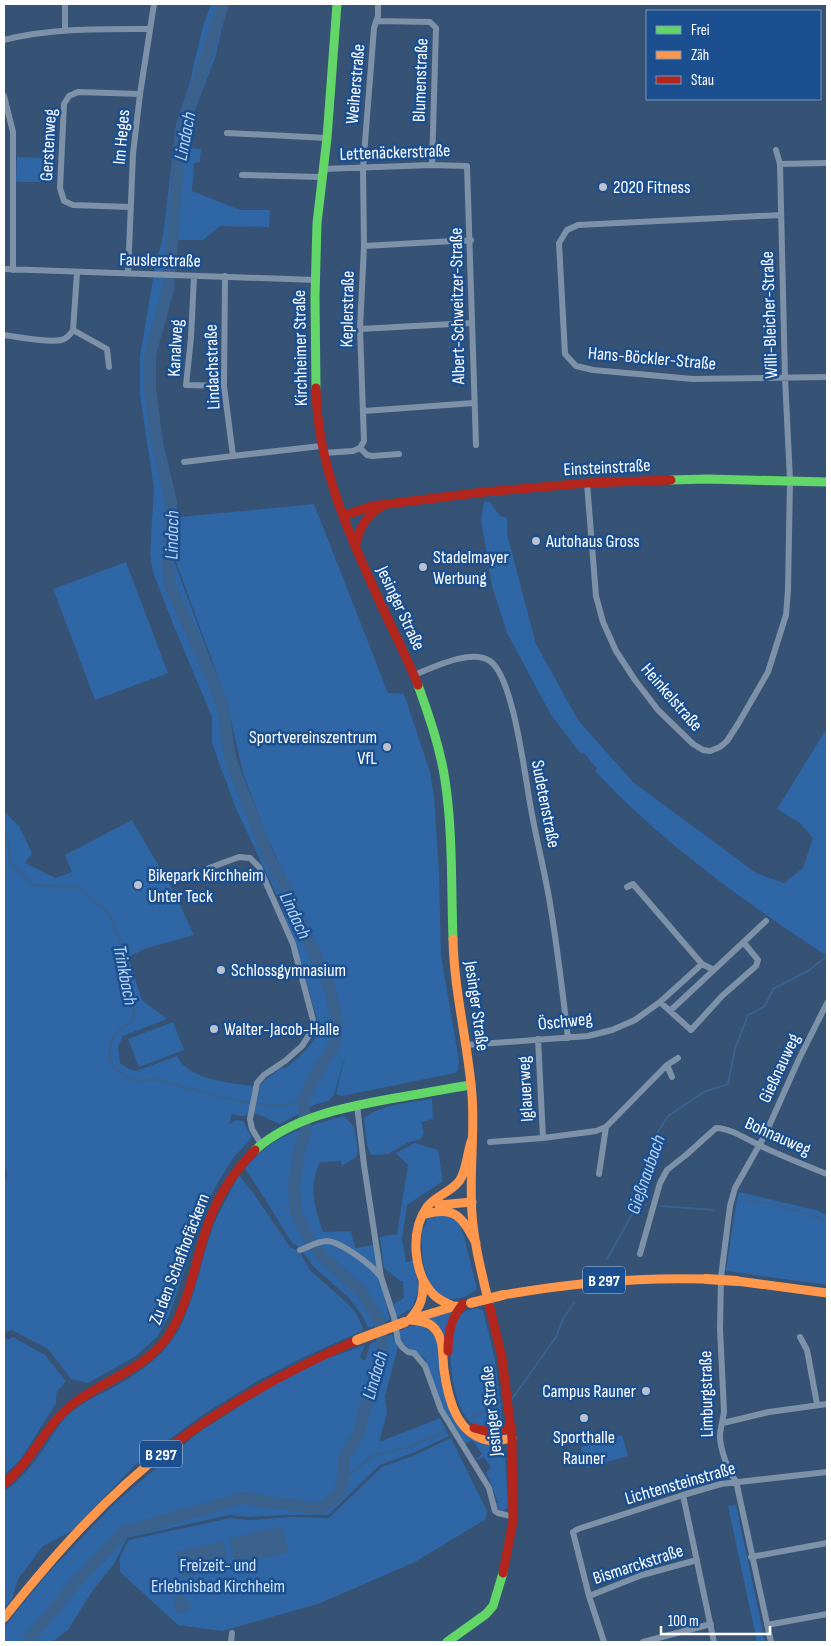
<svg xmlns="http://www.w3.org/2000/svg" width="831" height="1646" viewBox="0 0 831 1646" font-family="'Sofia Sans Condensed',sans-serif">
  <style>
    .green { fill: #2f66a5 }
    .water { fill: #3b618d }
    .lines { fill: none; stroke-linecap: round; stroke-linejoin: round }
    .stream { stroke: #3b618d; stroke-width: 2 }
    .river { stroke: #3b618d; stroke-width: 12 }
    .street { stroke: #7d92a8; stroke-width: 6 }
    .fast { stroke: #63d668; stroke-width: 9 }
    .slow { stroke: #ff974d; stroke-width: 9 }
    .jam { stroke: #b3261e; stroke-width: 9 }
    .slow-bridge { stroke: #ff974d; stroke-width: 10 }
    .poi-dot { fill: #b9c2ce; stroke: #1b4f8f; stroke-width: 2 }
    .labels { text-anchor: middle; stroke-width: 5; stroke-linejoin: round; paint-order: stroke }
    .shield { fill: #1b4f8f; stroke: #bbcadd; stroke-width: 1 }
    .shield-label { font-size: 16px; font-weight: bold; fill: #fff }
    .street-label { font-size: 18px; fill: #fff; stroke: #1b4f8f }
    .poi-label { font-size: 18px; fill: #fff; stroke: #1b4f8f; text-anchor: start }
    .park-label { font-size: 18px; fill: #cfe3fa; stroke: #1b4f8f }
    .water-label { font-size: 19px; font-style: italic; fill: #b5d3f5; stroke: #1b4f8f }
  </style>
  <rect width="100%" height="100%" fill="#365274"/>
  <path class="green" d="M211,4H228L215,58L192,118L191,148L201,149L200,162L194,163L192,191L240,210H270L269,227L220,226L203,240H177L172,285L153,355L159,445L177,503L174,561L225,699L233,746L243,781L262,833L308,930L265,832L243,773L226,699L175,559L180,517L314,504L388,693L404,694L430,772L434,797L439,872L441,955L459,1061L458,1070L455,1073L342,1096L336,1094L346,1051L334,1095L328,1101L314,1105L280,1124L257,1114L242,1116L232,1114L229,1124L237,1120L243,1121L251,1136L250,1140L233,1158L217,1184L206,1206L169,1316L157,1337L136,1356L88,1383L71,1379L48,1349L12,1330L4,1333V1187L7,1173L4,1163V811L19,826L32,853L25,863L55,878L72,872L65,855L132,820L174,892L194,935L147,948L128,957L142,1000L167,1019L123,1036L118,1047L120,1063L129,1069L136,1071L177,1056C188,1081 235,1083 258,1087L264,1081L282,1067L284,1069C298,1058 310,1049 317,1033L315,1032L317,1019L295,943L278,898L237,811L221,768L212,743V717L173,624L153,572L150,554L154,488L140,395V356L155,267L163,237L176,124L189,86L203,26Z
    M17,157L51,159L50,182H16Z
    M484,502H490L500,516L507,518V534L536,644L578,720L633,782L756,873L784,883L803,868L813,838L800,823L777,809L827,728V956C745,902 663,844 595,771L597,769L584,753L581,754L551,715L507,633L492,586L481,520Z
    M126,562L168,673L95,700L53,589Z
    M173,1022L184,1050L139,1067L128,1039Z
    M432,1099L433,1119L421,1122L424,1132L421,1139L407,1143L388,1154L371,1155L367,1145L364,1118C380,1105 411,1102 432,1099Z
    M344,1116L354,1127L358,1150L356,1157L342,1166L341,1161L320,1162C308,1186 315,1209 323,1232L351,1231L355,1248L373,1245L377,1267L390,1320L368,1328L362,1315L349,1298L314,1267L299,1247L292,1243L258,1188L245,1169C250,1163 255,1157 261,1152C283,1132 316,1124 344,1116Z
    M415,1143L438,1150L443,1181L407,1205L402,1238L406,1262L413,1261L419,1289L412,1308L397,1317L393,1304L404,1298L403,1281H400L384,1268L380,1237L397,1234L408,1165L396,1153Z
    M239,1175L252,1191L290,1247L299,1251L310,1270L348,1304L356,1313L363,1328L362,1331L306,1356L261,1379L207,1412L150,1453L133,1467L72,1531L43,1546L18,1579L12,1599L4,1609V1492C18,1481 30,1468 40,1454C50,1440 57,1426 69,1414C86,1399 102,1394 121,1383C146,1369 169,1350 182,1323C196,1293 201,1260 212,1229C219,1211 230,1193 239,1175Z
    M739,1192L816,1210L827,1215V1285L726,1271L736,1205Z
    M448,1213L458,1221L464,1236L477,1289C440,1317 422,1281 422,1246C422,1242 421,1235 422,1231C424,1226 427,1221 429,1216Z
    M476,1308L483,1310L495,1360L502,1418L498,1426L492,1429C487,1427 478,1427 473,1424C451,1410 443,1337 459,1317C463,1311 470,1310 476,1308Z
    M453,1311L445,1340L426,1319Z
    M410,1326H423L430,1330L437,1341L450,1411L496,1445L505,1454L508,1507L504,1511L499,1509L496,1503H498L487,1473H485L491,1468L484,1457L477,1460L476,1459L482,1454L472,1440L466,1444L442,1408L425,1359C414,1348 402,1350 399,1331Z
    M392,1334L398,1347L385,1396L387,1413L379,1442L440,1418L449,1436L413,1453L380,1465L328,1515H285L249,1517L229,1515L127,1538L114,1564L93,1590L68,1630L52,1642H4V1627L47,1574L115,1503L199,1432L270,1387L323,1360L365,1345L360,1357L365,1361L370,1344Z
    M13,1337L45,1355L66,1381L57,1392L56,1403L21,1459L4,1475V1338L9,1339Z
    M622,1435L628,1456L586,1468L581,1447Z
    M451,1438L487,1511L486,1519L415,1562L318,1604L222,1631L178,1625L120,1572V1557L129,1540L230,1518L249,1520L292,1517L329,1518L382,1467L413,1456Z
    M736,1505L765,1642H757L728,1506Z"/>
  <path class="water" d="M282,1526L289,1552L235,1565L229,1539Z
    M223,1541L229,1567L182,1578L176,1552Z
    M184,1594L185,1600L192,1604L188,1611L177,1614L172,1597Z"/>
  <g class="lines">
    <path class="stream" d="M4,833L8,840L10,862L33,885L78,887L109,914L123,947V968L131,991L134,1009L133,1021C112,1033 107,1041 111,1065L124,1076L140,1081L154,1079L229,1099L250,1103
      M255,1104L282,1105L303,1102
      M744,1199C772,1205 801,1209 827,1222
      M638,1204L646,1205
      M661,1206L714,1210
      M607,1259L638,1204L653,1156L656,1135L668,1116L704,1092L728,1084L735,1049L748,1015L765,1006L773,989L808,971L827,956
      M512,1399L556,1337L563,1319L574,1303
      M468,1419L501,1404
      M343,1480L372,1456L406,1448L444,1432"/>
    <path class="river" d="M27,1642L77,1581L124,1532L243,1498L320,1509L338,1495L343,1480L344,1458L359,1433L368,1396L375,1383L383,1344L379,1320L360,1290L323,1257L310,1241L296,1213L294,1186L299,1151L306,1130L303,1102L315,1076L334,1045L337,1026L331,991L284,885L270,860L230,759L223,708L213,680L170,585L168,566L171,502L157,442L150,390V355L168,290L181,131L197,86L223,4"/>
    <path class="street" d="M377,21L430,22L436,28L432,165
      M65,30V4
      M4,40C51,28 101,29 150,29
      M4,96L13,132V270
      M227,133L327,138
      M780,164L827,163
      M323,169L432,165L467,166L476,445
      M242,175L321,177
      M130,207L73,205L64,201L60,188L64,104L69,96L78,92L140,94
      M781,215L578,225L567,230L559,243L565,354L576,366L593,370L693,379L827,377
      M364,246L471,240
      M4,269L315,280
      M128,274L133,154L140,94L154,4
      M194,276L191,338L186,385L224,386
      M225,276L224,386L233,456L321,446
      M360,329L471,323
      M73,330L107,349L109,367
      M4,335C19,337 48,343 61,340C67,339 70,335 73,330L77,273
      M364,411L474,403
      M360,448L367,455L372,456L399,454
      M323,453L353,451L360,448L364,441L360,329L364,246L363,168L374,28L378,16V4
      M184,462L233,456
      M587,483L596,596L603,622L616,651L635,680L658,710L693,744L703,750L710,751L720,747L727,741L738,724L768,672L786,615L788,590L790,480L785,378L780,164L776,150
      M414,675C432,668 471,648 490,661C514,678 525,778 531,809C537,843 546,876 551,910C558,952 563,995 568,1038
      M209,868L239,857L250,858L259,867L293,944L313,1020V1029L302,1046L285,1061L264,1075L257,1083L250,1119L252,1129L261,1144
      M627,887L633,884L702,964L714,970
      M660,1002L702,964
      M670,1011L766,921
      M538,1039L543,1138
      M466,1045L588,1036L612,1030L635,1020L660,1002L691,1030L722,996L756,966L758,960L744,943
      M667,1065L672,1077
      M357,1105L364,1165L381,1277L394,1317L398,1341L402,1347L408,1352L414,1353L425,1366L441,1410L489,1488L495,1511L498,1513L514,1517
      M490,1142L543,1138L596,1131L606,1127L667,1065L678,1058
      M599,1174L606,1127
      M300,1250C308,1247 319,1241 327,1241C341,1242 372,1265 380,1276
      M640,1254L660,1183L667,1170L686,1155L716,1128C730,1128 746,1139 759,1145C781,1156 805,1165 827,1174
      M800,1337L807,1350L817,1404
      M723,1423L769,1412L827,1404
      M683,1495L714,1642
      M751,1557L827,1543
      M589,1596L642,1575L697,1560
      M767,1625L827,1614
      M231,1642L232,1633
      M604,1642L589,1596L573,1532L578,1529L683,1495L721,1484L827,1472
      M643,1642L711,1624
      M771,1642L736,1481C728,1472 720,1448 720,1436C720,1430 723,1419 724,1412L720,1329L721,1277L730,1206L735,1188L765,1135L799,1059L827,1003"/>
    <path class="fast" d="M316,388L315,297L317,223L327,138L337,4
      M671,480L707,479L827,482
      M418,685C429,716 440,747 445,780C453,832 451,887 453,939
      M255,1150C294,1116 346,1107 395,1098C420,1094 445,1089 471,1085
      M447,1642L486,1614L493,1606L503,1573"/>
    <path class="slow" d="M453,939C454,992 468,1043 472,1095C475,1134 469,1174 472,1214C474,1244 482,1274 489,1304
      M439,1205L472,1202
      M426,1214C456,1205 463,1219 476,1243
      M737,1281L827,1293
      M503,1295C570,1283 637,1277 706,1279
      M453,1306C446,1303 438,1300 433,1294C413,1273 410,1231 427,1207C436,1195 452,1192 460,1180C467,1169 467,1152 472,1139
      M410,1319C421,1307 424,1296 423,1280
      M412,1319L456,1306
      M410,1320C418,1321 426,1321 432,1326C445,1337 442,1356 444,1370C448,1399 457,1438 493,1441C499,1441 506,1439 512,1438
      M4,1618C54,1555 106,1496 170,1447"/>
    <path class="jam" d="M316,388C317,472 356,550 391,626C400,645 410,665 418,685
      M343,516L372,506L484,492L587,483L671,480
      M355,547C359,530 364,518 379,508
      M489,1304L502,1358L512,1438L513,1521L503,1573
      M448,1351C448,1333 451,1318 463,1304
      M474,1428L489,1432L512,1428
      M170,1447C228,1403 291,1369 357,1340
      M4,1484C33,1460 45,1425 73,1404C105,1379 148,1369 170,1333C189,1302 194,1267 205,1233C215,1200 231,1175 255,1150"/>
    <path class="slow-bridge" d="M706,1279L737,1281
      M471,1303L503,1295
      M357,1340L405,1322"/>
  </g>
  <g class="poi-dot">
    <circle cx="603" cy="187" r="5"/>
    <circle cx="536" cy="541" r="5"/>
    <circle cx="423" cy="567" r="5"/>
    <circle cx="387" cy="747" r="5"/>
    <circle cx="138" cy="885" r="5"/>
    <circle cx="221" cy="970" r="5"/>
    <circle cx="214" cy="1029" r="5"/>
    <circle cx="646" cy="1391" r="5"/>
    <circle cx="584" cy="1418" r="5"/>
  </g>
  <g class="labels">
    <g class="shield">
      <rect x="583" y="1266.5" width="42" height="27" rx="4"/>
      <rect x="140" y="1440.5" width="42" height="27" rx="4"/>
    </g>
    <g class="shield-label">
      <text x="604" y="1286">B 297</text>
      <text x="161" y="1460">B 297</text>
    </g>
    <g class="street-label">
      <text transform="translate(420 80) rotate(-88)" y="6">Blumenstraße</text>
      <text transform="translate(355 84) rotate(-85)" y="6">Weiherstraße</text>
      <text transform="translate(121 137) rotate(-85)" y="6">Im Heges</text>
      <text transform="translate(48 145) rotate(-87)" y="6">Gerstenweg</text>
      <text transform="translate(395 152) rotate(-2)" y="6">Lettenäckerstraße</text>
      <text transform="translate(160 260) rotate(1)" y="6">Fauslerstraße</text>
      <text transform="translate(457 306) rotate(-91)" y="6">Albert-Schweitzer-Straße</text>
      <text transform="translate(347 309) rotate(-89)" y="6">Keplerstraße</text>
      <text transform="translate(769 315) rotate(-92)" y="6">Willi-Bleicher-Straße</text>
      <text transform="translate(175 348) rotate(-87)" y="6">Kanalweg</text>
      <text transform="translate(300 348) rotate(-91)" y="6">Kirchheimer Straße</text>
      <text transform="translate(652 358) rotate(5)" y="6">Hans-Böckler-Straße</text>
      <text transform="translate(212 367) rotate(-92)" y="6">Lindachstraße</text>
      <text transform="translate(607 467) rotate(-3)" y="6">Einsteinstraße</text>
      <text transform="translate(401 608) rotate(65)" y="6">Jesinger Straße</text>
      <text transform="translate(672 697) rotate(49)" y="6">Heinkelstraße</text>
      <text transform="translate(546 804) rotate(79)" y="6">Sudetenstraße</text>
      <text transform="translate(477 1006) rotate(82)" y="6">Jesinger Straße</text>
      <text transform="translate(565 1021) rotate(-6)" y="6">Öschweg</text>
      <text transform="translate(779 1068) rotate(-65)" y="6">Gießnauweg</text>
      <text transform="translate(525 1089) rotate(-93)" y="6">Iglauerweg</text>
      <text transform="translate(778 1136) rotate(24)" y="6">Bohnauweg</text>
      <text transform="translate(179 1259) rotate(-69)" y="6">Zu den Schafhofäckern</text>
      <text transform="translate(706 1394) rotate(-91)" y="6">Limburgstraße</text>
      <text transform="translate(491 1411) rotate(-96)" y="6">Jesinger Straße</text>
      <text transform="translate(680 1483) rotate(-16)" y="6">Lichtensteinstraße</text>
      <text transform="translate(638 1564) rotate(-18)" y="6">Bismarckstraße</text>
    </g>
    <g class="poi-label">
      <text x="613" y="193">2020 Fitness</text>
      <text x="546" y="547">Autohaus Gross</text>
      <text x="433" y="563">Stadelmayer<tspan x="433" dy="21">Werbung</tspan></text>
      <text x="377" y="743" text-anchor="end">Sportvereinszentrum<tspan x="377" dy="21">VfL</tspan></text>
      <text x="148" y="881">Bikepark Kirchheim<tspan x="148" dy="21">Unter Teck</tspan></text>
      <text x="231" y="976">Schlossgymnasium</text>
      <text x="224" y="1035">Walter-Jacob-Halle</text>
      <text x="636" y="1397" text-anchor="end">Campus Rauner</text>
      <text x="584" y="1443" text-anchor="middle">Sporthalle<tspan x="584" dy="21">Rauner</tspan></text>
    </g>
    <g class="park-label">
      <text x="218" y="1571">Freizeit- und<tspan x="218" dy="21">Erlebnisbad Kirchheim</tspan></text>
    </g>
    <g class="water-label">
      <text transform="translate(184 136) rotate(-79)" y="7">Lindach</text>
      <text transform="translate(171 535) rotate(-89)" y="7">Lindach</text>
      <text transform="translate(296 915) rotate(65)" y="7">Lindach</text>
      <text transform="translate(126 975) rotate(79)" y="7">Trinkbach</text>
      <text transform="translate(645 1174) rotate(-71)" y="7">Gießnaubach</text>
      <text transform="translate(374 1375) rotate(-74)" y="7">Lindach</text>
    </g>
  </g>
  <rect width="831" height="1646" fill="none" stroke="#ffffff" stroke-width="10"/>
  <rect x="646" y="10" width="175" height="90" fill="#1b4f8f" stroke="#7695bc"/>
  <rect x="656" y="26" width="25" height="8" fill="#63d668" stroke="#7695bc"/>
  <text x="691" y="35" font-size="15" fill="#ffffff">Frei</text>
  <rect x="656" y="51" width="25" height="8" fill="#ff974d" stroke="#7695bc"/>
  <text x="691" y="60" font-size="15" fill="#ffffff">Zäh</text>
  <rect x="656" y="76" width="25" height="8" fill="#b3261e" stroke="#7695bc"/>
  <text x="691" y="85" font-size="15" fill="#ffffff">Stau</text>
  <path d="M661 1626v8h109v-8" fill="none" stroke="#ffffff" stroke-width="2.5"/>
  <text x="668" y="1626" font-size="15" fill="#ffffff" stroke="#1b4f8f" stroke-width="4" paint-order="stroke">100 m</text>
</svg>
